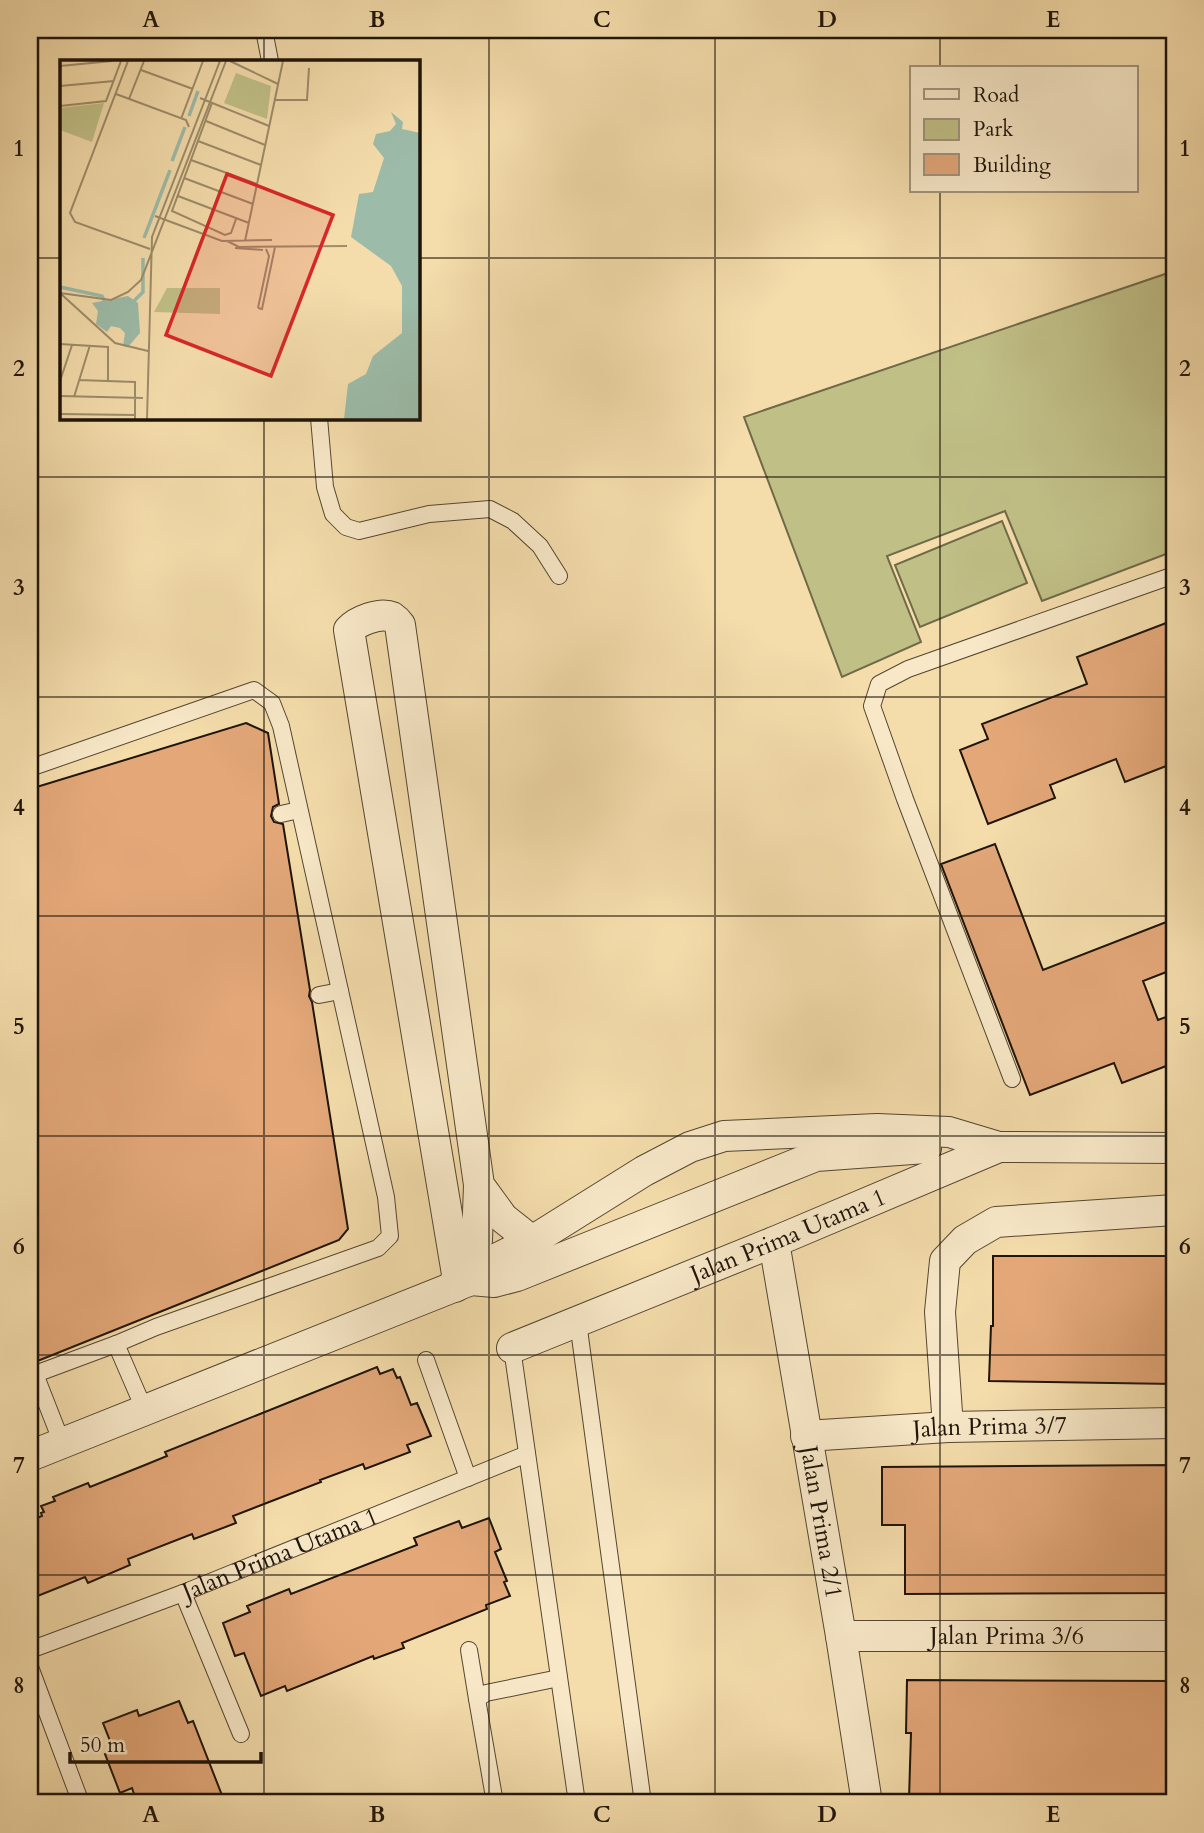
<svg xmlns="http://www.w3.org/2000/svg" width="1204" height="1833" viewBox="0 0 1204 1833" font-family="Cardo,serif">
  <style>
    .green { fill: #c0bf86; stroke: #6f6a48; stroke-width: 2 }
    .building { fill: #e3a778; stroke: #1e140a; stroke-width: 2 }
    .lines { fill: none; stroke-linecap: round; stroke-linejoin: round }
    .service-casing { stroke: #544632; stroke-width: 18 }
    .minor-casing { stroke: #544632; stroke-width: 32 }
    .service { stroke: #f8e8c8; stroke-width: 16 }
    .minor { stroke: #f8e8c8; stroke-width: 30 }
    .grid { fill: none; stroke: #1e140a; stroke-width: 2; stroke-opacity: 0.55 }
    .labels { text-anchor: middle; stroke-width: 5; stroke-linejoin: round; paint-order: stroke }
    .street-label { font-size: 24px; fill: #1e140a; stroke: #f8e8c8 }
    .inset-river { fill: none; stroke: #9cbca9; stroke-width: 3.5 }
    .inset-road { fill: none; stroke: #9e8c6b; stroke-width: 2 }
    .view { fill: #d62828; fill-opacity: 0.15; stroke: #d62828; stroke-width: 3.5 }
    .inset-edge { fill: none; stroke: #1e140a; stroke-width: 3.5 }
    .neatline { fill: none; stroke: #1e140a; stroke-width: 2.5 }
    .grid-label { font-size: 23px; text-anchor: middle; font-weight: bold; fill: #1e140a }
  </style>
  <rect width="100%" height="100%" fill="#f4dcab"/>
  <filter id="stains"><feTurbulence type="fractalNoise" baseFrequency=".00286" numOctaves="4"/><feColorMatrix values="0 0 0 0 .2 0 0 0 0 .09 0 0 0 0 .02 0 0 0 .5 -.17"/></filter>
  <radialGradient id="worn" r=".72"><stop offset=".6" stop-color="#630" stop-opacity="0"/><stop offset="1" stop-color="#630" stop-opacity=".3"/></radialGradient>
  <path class="green" d="M1174,271V551L1042,601L1005,511L887,556L921,642L842,677L744,417Z
    M1002,521L1027,583L920,627L895,565Z"/>
  <path class="building" d="M1174,620V763L1125,782L1116,759L1050,785L1055,798L988,824L960,750L988,739L982,724L1087,684L1077,657Z
    M246,723L268,733L279,804L273,807L271,816L274,822L283,824L310,990L309,996L312,1002L348,1229L339,1240L30,1364V789Z
    M995,844L1043,970L1174,919V969L1143,981L1158,1020L1174,1014V1063L1122,1083L1114,1063L1030,1095L941,864Z
    M993,1256H1174V1384L989,1381L991,1326H993Z
    M377,1367L380,1374L393,1369L397,1378L400,1377L411,1405L417,1403L431,1436L407,1445L410,1452L365,1469L363,1464L320,1480L321,1482L233,1516L236,1523L194,1539L192,1534L128,1559L130,1565L88,1583L85,1577L30,1599V1521L42,1516L41,1513L44,1512L41,1506L55,1501L53,1497L88,1483L90,1487L145,1465L167,1456L165,1452Z
    M1174,1465V1593L905,1594V1525H882V1467Z
    M489,1518L501,1549L495,1552L507,1581L504,1582L510,1596L486,1605L487,1609L402,1643L404,1648L374,1659L373,1656L287,1691L285,1686L261,1696L244,1653L235,1656L223,1623L250,1612L247,1606L289,1589L291,1594L417,1545L414,1538L459,1521L462,1528Z
    M907,1680L1174,1681V1803L909,1799L911,1733H906Z
    M179,1701L188,1723L193,1721L225,1803H137L132,1788L120,1793L105,1754L114,1751L103,1723L137,1710L139,1716Z"/>
  <g class="lines">
    <g class="service-casing">
      <g id="service">
        <path d="M264,30L270,61"/>
        <path d="M319,418L325,487L333,514L346,527L359,531L429,514L490,509L513,521L540,546L559,576"/>
        <path d="M30,768L254,690L272,703L281,726L386,1197L390,1236L378,1248L156,1327L116,1344L145,1411"/>
        <path d="M281,814L299,810"/>
        <path d="M319,995L340,991"/>
        <path d="M1012,1079L905,799L872,706L879,684L908,669L1174,575"/>
        <path d="M578,1322L643,1803"/>
        <path d="M512,1348L577,1803"/>
        <path d="M426,1360L468,1478"/>
        <path d="M35,1374L62,1443"/>
        <path d="M30,1376L116,1344"/>
        <path d="M183,1593L241,1734"/>
        <path id="s1" d="M30,1650L183,1593L527,1454"/>
        <path d="M469,1650L477,1699"/>
        <path d="M30,1667L81,1803"/>
        <path d="M495,1803L477,1699L486,1693L559,1678"/>
      </g>
    </g>
    <g class="minor-casing">
      <g id="minor">
        <path id="s2" d="M774,1242L841,1636L867,1803"/>
        <path d="M471,1280L494,1282L517,1276L816,1156L926,1148"/>
        <path d="M471,1280L477,1240L479,1185"/>
        <path d="M455,1287L457,1274L349,630C357,621 380,612 392,617C395,619 398,622 400,625L479,1185L503,1218L532,1241"/>
        <path id="s3" d="M512,1348L774,1242L999,1147L1174,1148"/>
        <path d="M948,1427L940,1312L945,1261L965,1240L996,1222L1174,1210"/>
        <path id="s4" d="M806,1436L948,1427L1174,1423"/>
        <path d="M30,1456L471,1280L492,1261L532,1241L644,1171L690,1147L724,1136L877,1129L949,1132L999,1147"/>
        <path id="s5" d="M841,1636H1174"/>
      </g>
    </g>
    <use href="#service" class="service"/>
    <use href="#minor" class="minor"/>
  </g>
  <path class="grid" d="M264,30V61M489,30V1803M715,30V1803M940,30V68M940,191V1803M30,258H61M418,258H1174M264,418V1803M30,477H1174M30,697H1174M30,916H1174M30,1136H1174M30,1355H1174M30,1575H1174"/>
  <g class="labels">
    <g class="street-label">
      <text dy="8" stroke="none"><textPath href="#s3" startOffset="298">Jalan Prima Utama 1</textPath></text>
      <text dy="8" stroke="none"><textPath href="#s4" startOffset="184">Jalan Prima 3/7</textPath></text>
      <text dy="8" stroke="none"><textPath href="#s2" startOffset="284">Jalan Prima 2/1</textPath></text>
      <text dy="8" stroke="none"><textPath href="#s1" startOffset="268">Jalan Prima Utama 1</textPath></text>
      <text dy="8" stroke="none"><textPath href="#s5" startOffset="166">Jalan Prima 3/6</textPath></text>
    </g>
  </g>
  <g transform="translate(60 60)">
    <rect width="360" height="360" fill="#f4dcab"/>
    <path d="M176,13L211,26L207,59L164,43ZM44,43L32,82L0,70V48ZM107,228H160V254L94,252Z" fill="#c0bf86"/>
    <path d="M331,52L343,62L342,69L360,73V359H284L288,324L306,314L313,296L342,273V226L331,206L291,177L299,134L313,132L324,98L313,84L316,74L330,71L336,64ZM68,236L78,243L80,273L68,287L63,286L65,273L60,268L51,266L47,272L36,264L38,251L32,243Z" fill="#9cbca9"/>
    <path class="inset-river" d="M129,56L138,31M112,101L125,67M84,178L110,110M0,227L42,236L46,244M74,241L83,232V198"/>
    <path class="inset-road" d="M68,1L10,153L15,162L90,189M170,1L218,24M0,6L52,1M81,10L133,29M0,26L54,21M56,34L126,60L129,67M140,38L209,66M69,39L84,1M215,40H247L249,8M152,43L112,151L165,175L171,173L176,159M0,46L46,41L61,1M121,59L143,1M146,61L205,85M138,81L201,105M131,100L197,124M124,118L193,144M118,136L189,163M95,156L162,181L212,180M167,181L179,187L287,186M185,181L223,1M175,188L203,190M0,233L55,283L88,291M0,233L51,240L68,232L81,220L166,1M198,248L202,249L215,187M198,248L209,196L206,189M0,284L48,287V320M19,320L75,322V359M0,321L12,285M0,336L83,338M14,337L30,285M0,354L75,355M87,359L92,177L160,1"/>
    <path class="view" d="M167,114L273,155L211,316L106,275Z"/>
    <rect width="360" height="360" class="inset-edge"/>
  </g>
  <rect width="1204" height="1833" fill="none" stroke="#f4dcab" stroke-width="77"/>
  <rect x="910" y="66" width="228" height="126" fill="#f8e8c8" stroke="#a1937c" stroke-width="2"/>
  <rect x="924" y="89" width="35" height="10" fill="#f8e8c8" stroke="#a1937c" stroke-width="2"/>
  <text x="973" y="102" font-size="21" fill="#1e140a">Road</text>
  <rect x="924" y="119" width="35" height="21" fill="#c0bf86" stroke="#a1937c" stroke-width="2"/>
  <text x="973" y="136" font-size="21" fill="#1e140a">Park</text>
  <rect x="924" y="154" width="35" height="21" fill="#e3a778" stroke="#a1937c" stroke-width="2"/>
  <text x="973" y="172" font-size="21" fill="#1e140a">Building</text>
  <path d="M70 1752v10h191v-10" fill="none" stroke="#1e140a" stroke-width="3.5"/>
  <text x="80" y="1752" font-size="21" fill="#1e140a" stroke="#f8e8c8" stroke-width="5" paint-order="stroke">50 m</text>
  <rect x="38" y="38" width="1128" height="1756" class="neatline"/>
  <g class="grid-label">
    <text x="151" y="27">A</text>
    <text x="377" y="27">B</text>
    <text x="602" y="27">C</text>
    <text x="827" y="27">D</text>
    <text x="1053" y="27">E</text>
    <text x="19" y="156">1</text>
    <text x="1185" y="156">1</text>
    <text x="19" y="376">2</text>
    <text x="1185" y="376">2</text>
    <text x="19" y="595">3</text>
    <text x="1185" y="595">3</text>
    <text x="19" y="815">4</text>
    <text x="1185" y="815">4</text>
    <text x="19" y="1034">5</text>
    <text x="1185" y="1034">5</text>
    <text x="19" y="1254">6</text>
    <text x="1185" y="1254">6</text>
    <text x="19" y="1473">7</text>
    <text x="1185" y="1473">7</text>
    <text x="19" y="1693">8</text>
    <text x="1185" y="1693">8</text>
    <text x="151" y="1822">A</text>
    <text x="377" y="1822">B</text>
    <text x="602" y="1822">C</text>
    <text x="827" y="1822">D</text>
    <text x="1053" y="1822">E</text>
  </g>
  <rect width="100%" height="100%" filter="url(#stains)"/>
  <rect width="100%" height="100%" fill="url(#worn)"/>
</svg>
